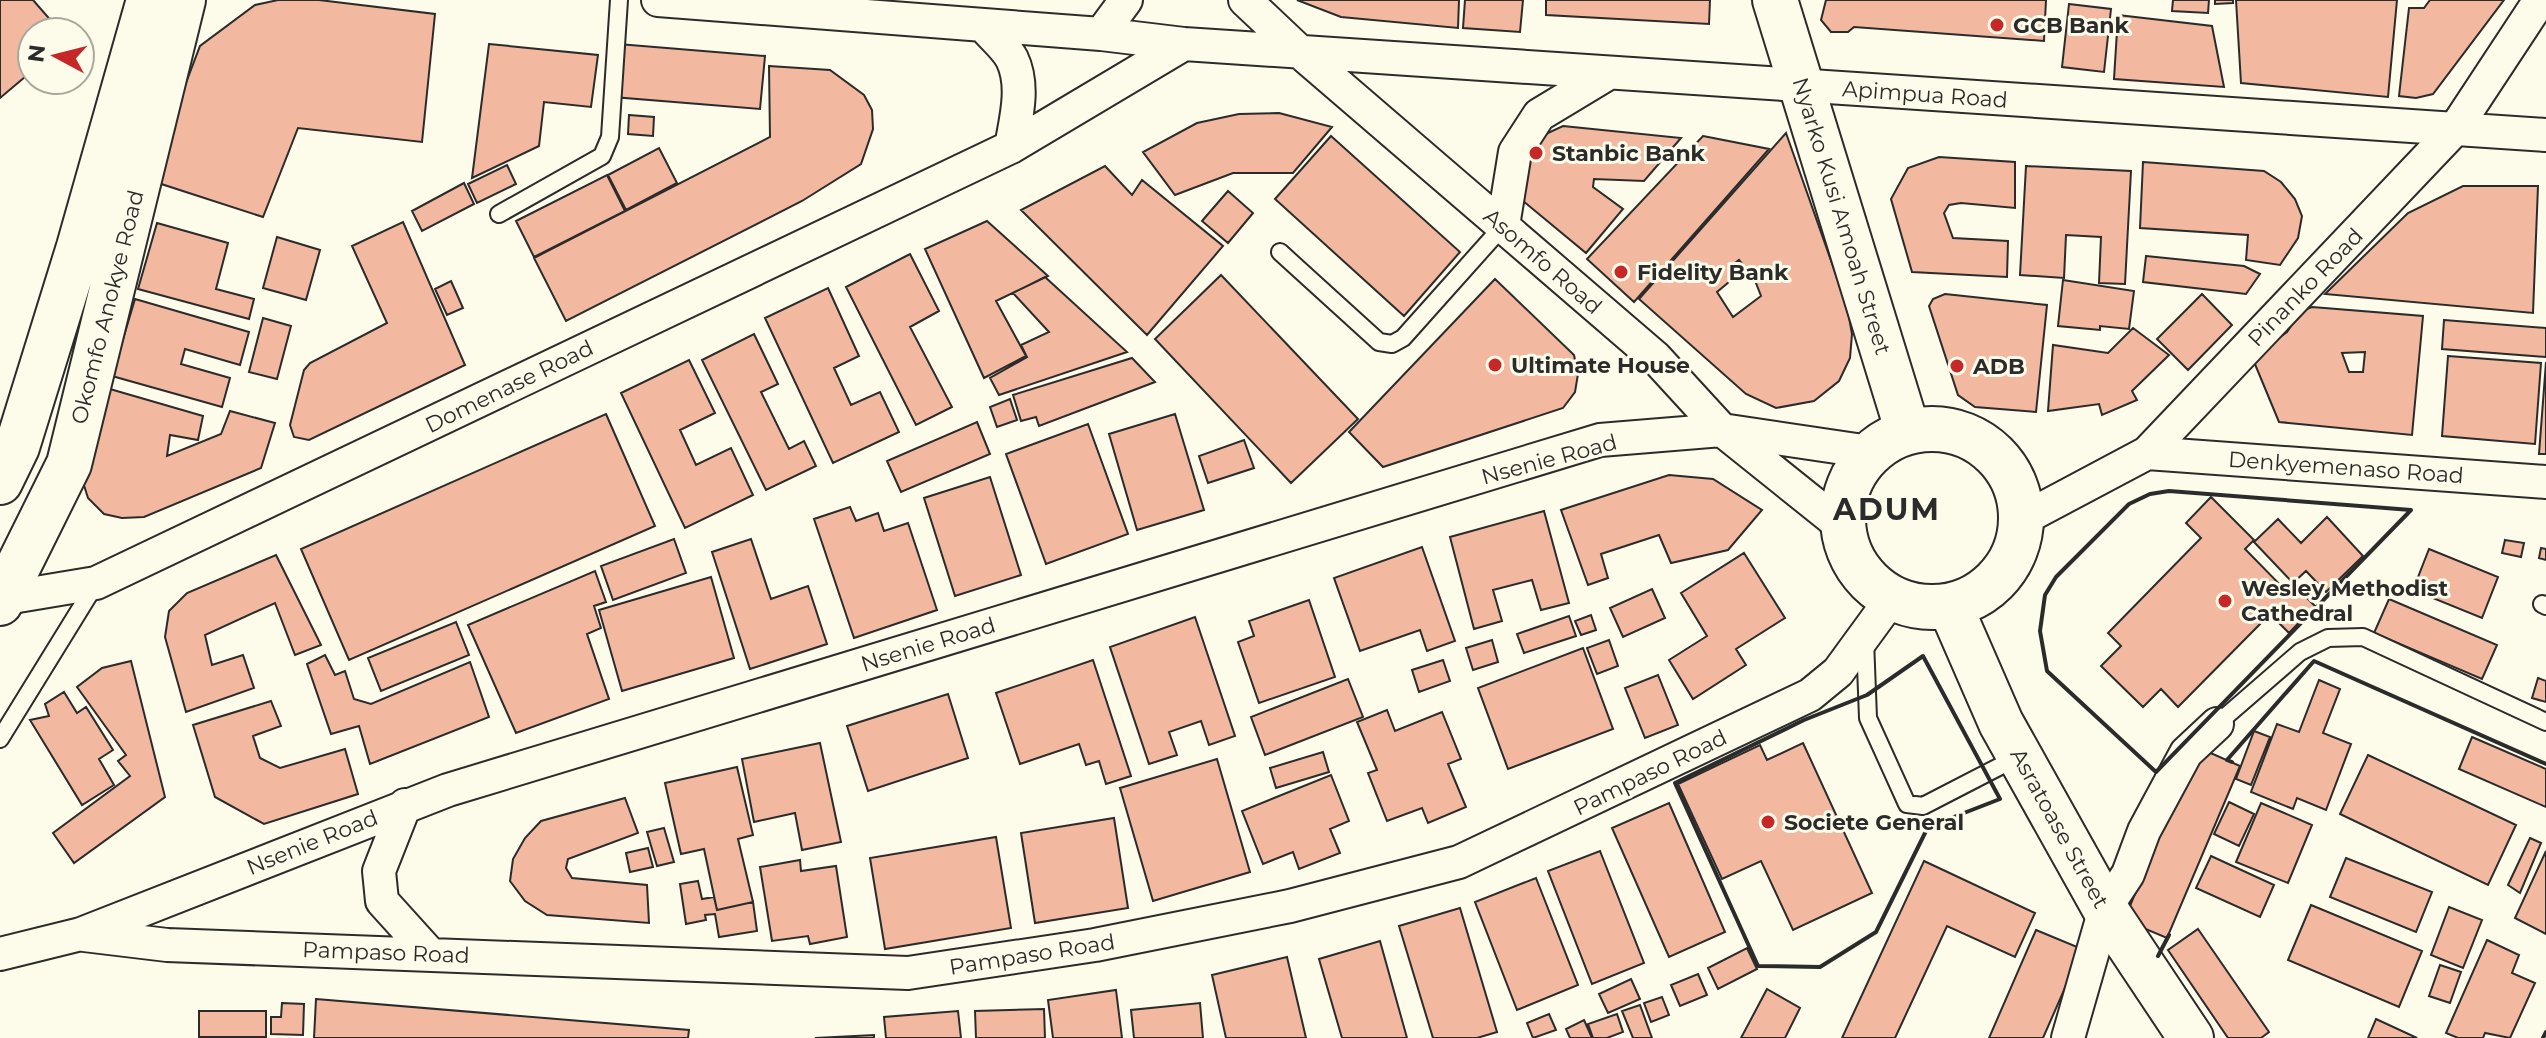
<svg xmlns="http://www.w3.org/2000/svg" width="2546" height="1038" viewBox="0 0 2546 1038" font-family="Montserrat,sans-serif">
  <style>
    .building { fill: #f2b8a0; stroke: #2b2b2b; stroke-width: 2; fill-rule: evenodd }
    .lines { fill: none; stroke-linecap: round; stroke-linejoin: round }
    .lane-casing { stroke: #2b2b2b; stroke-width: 20 }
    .street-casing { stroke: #2b2b2b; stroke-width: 36 }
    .secondary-casing { stroke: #2b2b2b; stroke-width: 48 }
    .lane { stroke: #fdfbea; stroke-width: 16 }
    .street { stroke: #fdfbea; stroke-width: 32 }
    .secondary { stroke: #fdfbea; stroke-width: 44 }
    .wall { stroke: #2b2b2b; stroke-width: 4 }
    .poi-dot { fill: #c62828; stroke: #fdfbea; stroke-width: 3 }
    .labels { text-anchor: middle; stroke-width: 6; stroke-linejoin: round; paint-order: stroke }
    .poi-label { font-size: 22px; font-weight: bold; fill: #2b2b2b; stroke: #fdfbea; text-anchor: start }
    .street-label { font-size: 22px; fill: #2b2b2b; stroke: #fdfbea }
    .district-label { font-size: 30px; font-weight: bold; letter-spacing: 2px; fill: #2b2b2b; stroke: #fdfbea }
  </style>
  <rect width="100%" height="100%" fill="#fdfbea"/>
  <path class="building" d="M0,0H33L61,32H32V71L0,98Z
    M278,0H319L435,14L422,142L298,128L263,217L149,180L200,46L255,5Z
    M1297,0H1459L1458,28L1341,17Z
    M1465,0H1523L1520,32L1463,28Z
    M1546,0H1710L1709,24L1546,15Z
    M2046,0L2044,41L1854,27L1848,32H1831L1821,20L1826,0Z
    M2173,0H2209L2208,13L2172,11Z
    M2215,0H2233V3L2215,4Z
    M2236,0H2397L2388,97L2241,83Z
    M2430,0H2504L2433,94L2416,98L2399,96L2409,8H2424Z
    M2069,4L2111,9L2104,72L2062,67Z
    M2118,15L2212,26L2224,87L2114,79Z
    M489,44L598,55L591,107L544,102L539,146L472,178Z
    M618,44L765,56L760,109L613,97Z
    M769,66L830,70L864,95L872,110L873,129L861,164L802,201L566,321L534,258L770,137Z
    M1279,113L1332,127L1293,173H1233L1175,195L1143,152L1197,123L1239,114Z
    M629,115L654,117L653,136L628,134Z
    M1563,126L1681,138L1644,181L1594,179L1593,187L1623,209L1586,253L1523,201L1521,180L1537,138Z
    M1786,133L1847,306L1852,334L1850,358L1839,381L1814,401L1776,408L1746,394L1639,299ZM1739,260L1754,278L1761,296L1733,317L1717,292L1735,277L1730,267Z
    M1331,136L1460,252L1404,316L1275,199Z
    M1703,136L1769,149L1634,302L1587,259Z
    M659,148L677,183L626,210L608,175Z
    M1939,157L2015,162V208L1961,203L1949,205L1944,213L1953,238L2008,241L2007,277L1912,272L1891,199L1908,168Z
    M2143,162L2264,171L2281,182L2295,199L2302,216L2298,238L2280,265L2246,260L2248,235L2140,228Z
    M507,165L516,184L477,203L468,184Z
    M1105,166L1132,195L1142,180L1223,246L1147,335L1021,210Z
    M2026,166L2131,171L2125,284L2099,283L2101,237L2066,235L2064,278L2020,275Z
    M607,175L625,211L534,257L516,221Z
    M464,183L474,204L422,231L412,211Z
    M2463,186H2538L2533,313L2325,294L2408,213Z
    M1228,191L1253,213L1228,243L1202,221Z
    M987,221L1048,276L996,301L1026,356L984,378L925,249Z
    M403,222L465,365L309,440L294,437L290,425L304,370L310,363L387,323L352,246Z
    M157,223L228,243L216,289L254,299L249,319L138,289Z
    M277,237L320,250L306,300L263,288Z
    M910,254L939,311L910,327L952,407L916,425L846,287Z
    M2146,256L2244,266L2260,274L2246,294L2143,282Z
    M1221,275L1358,419L1291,483L1155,339Z
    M1045,277L1127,352L999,395L990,378L1027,357L1021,345L1049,332L1013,293Z
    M1495,279L1574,355L1578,374L1575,392L1563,408L1383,467L1349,432Z
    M2063,280L2134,291L2129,329L2100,326V330L2058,326Z
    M451,281L463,308L447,315L435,289Z
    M828,288L859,356L834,368L851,405L880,392L899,432L833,463L765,318Z
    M1945,294L2047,305L2036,412L1975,407L1958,395L1929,306L1933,299Z
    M2202,294L2232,325L2188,370L2157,339Z
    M135,299L249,332L240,365L185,349L181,364L230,378L222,407L112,376Z
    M2312,307L2423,316L2412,435L2279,422L2252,357L2287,332L2301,311ZM2365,352L2363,372H2349L2342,353Z
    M263,318L291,326L277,379L249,372Z
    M2444,320L2546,328V357L2442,349Z
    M2133,328L2169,355L2132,391L2137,400L2102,415L2099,404L2048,411L2053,345L2108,353Z
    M754,334L778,384L761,392L789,449L804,441L816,466L766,490L702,360Z
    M2448,356L2541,363L2535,444L2442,436Z
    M1132,358L1155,382L1039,426L1036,417L1021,421L1013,395Z
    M689,360L715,413L680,430L696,465L731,448L753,495L685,528L621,393Z
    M2546,362V454H2539Z
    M103,387L203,416L198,440L170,435L167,456L221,434L230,411L275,423L261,468L144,517L122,518L104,514L88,498L81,476Z
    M1010,399L1017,420L997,427L990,407Z
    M606,414L655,526L349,660L301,549Z
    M1175,414L1204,510L1137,530L1109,434Z
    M977,422L990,454L901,492L887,461Z
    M1088,424L1128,534L1046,564L1006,454Z
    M1244,440L1254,468L1208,483L1199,456Z
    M1669,475L1713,479L1762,510L1728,550L1671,563L1659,535L1601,554L1608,578L1588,585L1561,510Z
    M990,477L1021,575L955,596L924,498Z
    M2211,497L2254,540L2245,549L2291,596L2298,589L2315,606L2289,633L2270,614L2178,707L2161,689L2143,707L2101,666L2121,646L2108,633L2201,538L2186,523Z
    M850,507L856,521L878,513L884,531L908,523L937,610L854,638L814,519Z
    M1544,511L1569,603L1541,610L1532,580L1493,590L1502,621L1474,629L1450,537Z
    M2327,517L2363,556L2326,592L2306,571L2293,583L2254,542L2278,519L2301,543Z
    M674,539L686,573L613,600L601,566Z
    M751,539L771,599L808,586L827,644L750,669L712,552Z
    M2505,540L2524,543L2521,557L2502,553Z
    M1422,547L1455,641L1427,651L1420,630L1360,651L1334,578Z
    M2541,548L2546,549V560L2539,558Z
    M2429,549L2498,577L2482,618L2413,590Z
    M1744,553L1785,618L1736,649L1746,665L1693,699L1669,660L1707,636L1681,593Z
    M276,555L321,645L295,655L275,603L205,635L212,665L243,655L254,688L186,712L165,637L169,611L187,593Z
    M595,571L606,602L594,606L601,628L587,634L609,699L516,733L468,625Z
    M711,577L734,658L622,691L599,610Z
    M1652,589L1665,618L1623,637L1610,608Z
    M2389,599L2497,645L2482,679L2374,633Z
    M1309,600L1335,677L1259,703L1238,642L1254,636L1249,621Z
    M1591,615L1596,630L1581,635L1575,621Z
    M1569,616L1576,636L1524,653L1517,634Z
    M1195,617L1235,736L1209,745L1201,721L1169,732L1177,755L1149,764L1110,647Z
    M456,622L469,655L381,691L368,658Z
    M1492,640L1498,662L1473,670L1466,648Z
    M1609,640L1618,666L1597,674L1587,648Z
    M1583,648L1613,729L1508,769L1478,688Z
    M325,655L335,675L345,671L354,699L371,704L470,662L489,717L370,764L359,726L331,734L307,664Z
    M1093,660L1131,776L1106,784L1099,761L1086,765L1079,744L1020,764L996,693Z
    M1443,660L1450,681L1419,692L1412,670Z
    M131,661L165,797L74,863L53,833L130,776L118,761L126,755L77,687L102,668Z
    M1658,675L1678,725L1645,738L1625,688Z
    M2538,678L2546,681V702L2532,698Z
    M1348,679L1363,717L1265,755L1251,717Z
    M2319,680L2340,689L2323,733L2351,744L2326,810L2297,798L2293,809L2251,792L2277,724L2299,732Z
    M64,692L77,713L86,707L113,750L99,759L114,785L82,805L30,720L49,716L45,704Z
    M948,694L968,758L868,791L847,726Z
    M271,701L281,726L253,736L260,758L280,768L345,749L358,794L264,824L215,797L193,725Z
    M1387,710L1395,731L1442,712L1461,759L1448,764L1466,807L1428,823L1422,808L1387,821L1368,773L1377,770L1357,722Z
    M2254,731L2270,737L2251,785L2236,779Z
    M2472,737L2546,769V807L2459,769Z
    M820,743L841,842L802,850L795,813L754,822L742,759Z
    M1803,743L1872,893L1793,930L1761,861L1722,879L1678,784L1760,745L1767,760Z
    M2197,747L2240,766L2167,938L2124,920Z
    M1323,752L1329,772L1276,788L1270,768Z
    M2368,755L2516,825L2488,885L2340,814Z
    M1217,759L1250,872L1153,901L1120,788Z
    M737,767L753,835L738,839L753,902L717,910L704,849L681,854L665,783Z
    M1331,775L1349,821L1330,829L1340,853L1299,869L1293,852L1263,864L1242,811Z
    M625,798L638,833L568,859L566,868L572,878L647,885L649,923L547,915L525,901L510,881L513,859L525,838L541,821Z
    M2229,802L2254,814L2239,846L2214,834Z
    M1669,803L1725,932L1669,957L1612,828Z
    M2261,803L2312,825L2288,883L2236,862Z
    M1114,818L1128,908L1035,923L1021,833Z
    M664,828L674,862L657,866L647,832Z
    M996,837L1011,928L885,949L870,858Z
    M2530,838L2541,843L2520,893L2508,885Z
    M648,848L653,867L630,872L626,853Z
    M1600,851L1644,963L1592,984L1548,871Z
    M2546,851V934L2515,918Z
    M2211,856L2274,885L2260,917L2196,888Z
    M2346,858L2432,892L2416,932L2330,897Z
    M800,860L801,871L836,866L847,937L810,944L808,936L772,941L760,867Z
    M1924,861L2035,913L2015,957L1947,926L1895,1038H1842Z
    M1536,878L1578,985L1517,1010L1475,902Z
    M698,881L702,899L714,897L717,910L753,902L757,931L719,937L715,914L705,915L706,920L686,924L680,884Z
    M2311,905L2422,951L2399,1007L2288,960Z
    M2449,907L2482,920L2463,968L2431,955Z
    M1460,908L1497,1032L1477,1038H1433L1399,926Z
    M2198,929L2269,1032L2261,1038H2228L2168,950Z
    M2036,930L2082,949L2043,1038H1989Z
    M2487,940L2519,955L2512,973L2535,983L2510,1038L2485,1033L2483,1038H2458L2446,1033Z
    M1380,941L1407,1038H1342L1319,959Z
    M1747,948L1757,969L1718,989L1708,968Z
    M1287,957L1306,1038H1226L1212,975Z
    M2440,965L2461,972L2450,1003L2429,996Z
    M1698,974L1707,995L1680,1006L1671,985Z
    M1631,979L1640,999L1608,1013L1599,994Z
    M1767,989L1800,1008L1785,1038H1741Z
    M1116,990L1122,1038H1053L1048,1000Z
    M1662,997L1669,1015L1651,1022L1644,1003Z
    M316,999L689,1030L688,1038H314Z
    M282,1003L304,1004L303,1035L271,1034V1017H281Z
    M1200,1003L1203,1038H1134L1131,1010Z
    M1640,1005L1652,1038H1633L1622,1011Z
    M1044,1009L1045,1038H976L975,1011Z
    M199,1011H266V1037H199Z
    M958,1011L961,1038H886L884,1017Z
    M1549,1014L1556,1030L1533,1038L1527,1023Z
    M1617,1014L1623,1032L1607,1038H1593L1588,1024Z
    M2376,1019L2417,1038H2368Z
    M1584,1020L1592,1038H1570L1566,1029Z
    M874,1035V1038H815Z"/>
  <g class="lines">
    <g class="lane-casing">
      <path id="lane" d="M499,214L602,156L610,137L619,0
        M1280,252L1379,342L1392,344L1403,338L1503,226
        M2542,604L2546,606
        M1865,640L1868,718L1907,804L1923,806L2018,757
        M2217,724L2300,652L2328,638L2363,637L2546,722
        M0,739L95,585"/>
    </g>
    <g class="street-casing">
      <path id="street" d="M658,0L1101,34L1184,44L2546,135
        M1245,0L1299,51L1656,358L1722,430L1843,527
        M983,25C991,35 1006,47 1012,59C1025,86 1016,119 1011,147
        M1101,34L1126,0
        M1503,226L1515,152L1539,115L1607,74
        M2147,453L2546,482
        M2021,520L2147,453L2455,129L2540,0
        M0,599L96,583L1011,147L1184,44
        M405,805L379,871L382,901L429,953
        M84,935L167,945L908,973L1095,945L1290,906L1459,862L1810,695L1838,672L1892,598
        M0,954L81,934L448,790L1600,440L1722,430L1870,452
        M2068,1038L2105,909L2128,874L2144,831L2186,753L2217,724"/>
    </g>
    <g class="secondary-casing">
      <path id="secondary" d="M1775,0L1908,432
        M1843 518a89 89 0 1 1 178 0a89 89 0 1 1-178 0Z
        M0,482L17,447L79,247L149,0
        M0,603L69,464L183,0
        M1950,606L2001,723L2105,909L2191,1038"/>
    </g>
    <use href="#lane" class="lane"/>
    <use href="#street" class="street"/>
    <use href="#secondary" class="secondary"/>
    <path class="wall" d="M2169,491L2411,510L2156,772L2047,671L2040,631L2045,595L2056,577L2129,504L2150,494Z
      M1923,656L2000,799L1928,827L1876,932L1820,967L1758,966L1675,783L1804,720L1867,695Z
      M2232,762L2227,760L2314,661L2546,764
      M2158,956L2169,935
      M2543,1038L2546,1032"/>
  </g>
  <g class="poi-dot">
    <circle cx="1997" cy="25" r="8"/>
    <circle cx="1536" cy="153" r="8"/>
    <circle cx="1621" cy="272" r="8"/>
    <circle cx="1495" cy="365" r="8"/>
    <circle cx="1957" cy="366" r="8"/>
    <circle cx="2225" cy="601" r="8"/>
    <circle cx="1768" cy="822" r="8"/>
  </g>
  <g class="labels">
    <g class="poi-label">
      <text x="2013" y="33">GCB Bank</text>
      <text x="1552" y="161">Stanbic Bank</text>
      <text x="1637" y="280">Fidelity Bank</text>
      <text x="1511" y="373">Ultimate House</text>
      <text x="1973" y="374">ADB</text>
      <text x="2241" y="596">Wesley Methodist<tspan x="2241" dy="25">Cathedral</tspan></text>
      <text x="1784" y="830">Societe General</text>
    </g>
    <g class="street-label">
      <text transform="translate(1925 94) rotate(4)" y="8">Apimpua Road</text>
      <text transform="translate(1842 216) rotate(73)" y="8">Nyarko Kusi Amoah Street</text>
      <text transform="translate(1543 261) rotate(41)" y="8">Asomfo Road</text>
      <text transform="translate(2305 287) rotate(-46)" y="8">Pinanko Road</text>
      <text transform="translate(107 307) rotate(-76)" y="8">Okomfo Anokye Road</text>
      <text transform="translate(509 386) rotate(-26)" y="8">Domenase Road</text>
      <text transform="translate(1549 459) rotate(-15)" y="8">Nsenie Road</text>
      <text transform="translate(2346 467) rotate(4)" y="8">Denkyemenaso Road</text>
      <text transform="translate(928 644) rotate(-17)" y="8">Nsenie Road</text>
      <text transform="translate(1650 772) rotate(-26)" y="8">Pampaso Road</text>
      <text transform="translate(2060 828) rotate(61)" y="8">Asratoase Street</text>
      <text transform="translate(312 842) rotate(-22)" y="8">Nsenie Road</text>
      <text transform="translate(386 952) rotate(2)" y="8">Pampaso Road</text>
      <text transform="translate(1032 954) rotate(-9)" y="8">Pampaso Road</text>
    </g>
    <g class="district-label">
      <text x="1887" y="520">ADUM</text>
    </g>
  </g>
  <g transform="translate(56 56) rotate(277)"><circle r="38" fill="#fdfbea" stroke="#a9a89e" stroke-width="2"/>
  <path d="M0-6L14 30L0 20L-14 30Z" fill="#c62828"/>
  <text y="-12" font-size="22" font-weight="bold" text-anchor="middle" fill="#2b2b2b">N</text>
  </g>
</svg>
